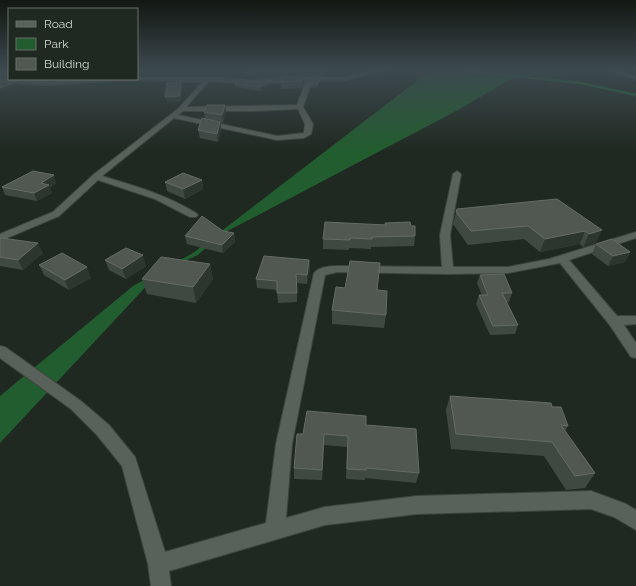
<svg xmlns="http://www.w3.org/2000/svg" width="636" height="586" viewBox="0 0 636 586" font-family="Raleway,sans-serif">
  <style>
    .green { fill: #215d2e }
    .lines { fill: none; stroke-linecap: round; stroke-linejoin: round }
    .stream { stroke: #227437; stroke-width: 2.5 }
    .minor-casing { stroke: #3e453f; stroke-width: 2 }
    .minor { fill: #59625a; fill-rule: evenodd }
    .wall { fill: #404941 }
    .shaded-wall { fill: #2d362e }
    .building { fill: #505851; stroke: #646c65 }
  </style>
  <rect width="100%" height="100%" fill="#202921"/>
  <path class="green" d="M431,70H527L458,110L220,235L198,255L169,268L154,278L0,443V396L133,286L193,253Z"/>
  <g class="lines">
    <path class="stream" d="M459,70L581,83L636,95"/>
    <g class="minor-casing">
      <path id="minor" d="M374,70H386L344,81H312L303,107L313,124L311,134L304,138L277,140L174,118L102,176C135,186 167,195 196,213L198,215L196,217H190L155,199L98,180L59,216L0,241V234L53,212L93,175L179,108L202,82L124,80L51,85L0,83V79L51,81L137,79V77H218L249,80L284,77H344ZM209,81L249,84L306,81L297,105L186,107ZM298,109L305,124L304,133L277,136L178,115L183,111H255Z
        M609,70H618L636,76V80Z
        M457,171L461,174L450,235L453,267H508L549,259L636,232V238L569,260L617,316H636V324L624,325L636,343V358L631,357L609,324L560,263L508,273L448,274L337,272L325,275L292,444L286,518L325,507L417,496L591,491L626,504L636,510V530L614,517L591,509L417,514L325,525L169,571L171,586H151L148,564L122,466L97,435L71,409L0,358V346L5,347L81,401L109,425L135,457L165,552L266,523L276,444L314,273C319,267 329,266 337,266L442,267L440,235L453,174Z"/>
    </g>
    <use href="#minor" class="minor"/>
  </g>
  <path class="wall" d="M0,70H9V78H0Z
    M249,70H325L323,76H284L248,78L247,72Z
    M304,76V83L302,88L281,89L280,77Z
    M320,79V82L318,87L311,88V84Z
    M235,84H272L260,91L235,87Z
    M204,112H226L223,123L221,122V130L218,142L200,138L198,130L205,119Z
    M202,180L203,189L185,199L167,191L165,182Z
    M56,183L50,188L52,193L37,201L5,195L2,187Z
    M557,199L596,243L583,247L580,244L540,252L524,239L468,245L453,224L457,209Z
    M385,223L415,236L414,246L371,247V249L349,248V250L323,249V239L385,225Z
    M234,233L235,242L223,253L187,244L185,236Z
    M0,238L43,253L23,270L0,266Z
    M596,244L630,252L625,262L608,266L592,254Z
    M105,260L146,266L126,279L109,270Z
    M309,260L310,269L307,284L297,283V302L278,303L277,290L257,288L256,279Z
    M210,264L213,279L196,303L147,294L142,279Z
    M39,265L91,278L69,290L44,275Z
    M480,275L512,293L509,302H507L518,325L515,334L490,335L476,304L479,295H482L477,283Z
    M379,276L377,290L386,315L384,328L332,324V310L345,288Z
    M450,396L552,407L568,426L565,431L595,473L585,488L566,490L544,456L451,449L446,410Z
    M366,425L419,473L416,483L365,478V480L346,479L347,447L324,445L322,480L294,479V468L303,434Z"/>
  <path class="shaded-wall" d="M265,70H284V76L248,78L247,72Z
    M323,70H325L323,76Z
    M304,76V83L302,88V81Z
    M320,79V82L318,87V84Z
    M271,81L272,84L260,91V87Z
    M16,82L18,85L0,92V88Z
    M181,82L182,87L181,102L167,103L165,97Z
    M225,105L226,112L223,123L222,115Z
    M220,122L221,130L218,142L217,134Z
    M54,175L56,183L50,188L52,193L37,201L34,193L41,183Z
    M202,180L203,189L185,199L183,189Z
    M602,230L596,243L583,247L589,234Z
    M585,231L580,244L540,252L545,239Z
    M234,233L235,242L223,253L222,245Z
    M38,243L43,253L23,270L18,260Z
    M630,252L625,262L608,266L613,256Z
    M143,255L146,266L126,279L122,269Z
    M309,260L310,269L307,284V275Z
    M210,264L213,279L196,303L193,287Z
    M87,267L91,278L69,290L65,280Z"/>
  <path class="building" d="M0,70H9V75L0,74Z
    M249,70H265L247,72Z
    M304,76L302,81L281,82L280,77Z
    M313,79H320L318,84H311Z
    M0,81L16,82L0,88Z
    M238,81H271L260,87L235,84Z
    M181,82L180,96L165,97L167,83Z
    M207,105H225L222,115L204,112Z
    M202,118L220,122L217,134L198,130Z
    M33,171L54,175L41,183L49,185L34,193L2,187Z
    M183,173L202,180L183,189L165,182Z
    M557,199L602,230L589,234L585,231L545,239L528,226L471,231L456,212L457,209Z
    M202,216L223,231L234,233L222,245L185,236Z
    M325,222L386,225L385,223L410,222L411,226H415V236L372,237V239L350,238V240L323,239Z
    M0,238H1L38,243L18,260L0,257Z
    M612,239L630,252L613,256L596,244Z
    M126,248L143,255L122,269L105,260Z
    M62,253L87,267L65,280L39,265Z
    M264,256L309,260L307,275L296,274L297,293H277V281L256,279Z
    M161,257L210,264L193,287L142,279Z
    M350,261L380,263L377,290L387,291L386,315L332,310L336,287L345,288Z
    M504,274L512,293H502L518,325L493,326L479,295H488L480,275Z
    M450,396L551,403L552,407H561L568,426L561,425L595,473L575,476L552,442L456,434Z
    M307,411L366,416V425L416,429L419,473L366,468V470L347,469L348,436L324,434L322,470L294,468L297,434H303Z"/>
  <linearGradient id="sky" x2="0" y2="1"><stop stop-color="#121712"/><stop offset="0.46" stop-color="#3c494e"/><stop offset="1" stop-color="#3c494e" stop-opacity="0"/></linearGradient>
  <rect width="636" height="152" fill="url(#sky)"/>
  <rect x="8" y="8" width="130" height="72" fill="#202921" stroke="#686f68"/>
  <rect x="16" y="21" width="20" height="6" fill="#59625a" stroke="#686f68"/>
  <text x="44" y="28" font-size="12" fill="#d3d8d3">Road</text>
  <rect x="16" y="38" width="20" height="12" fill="#215d2e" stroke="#686f68"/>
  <text x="44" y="48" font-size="12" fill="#d3d8d3">Park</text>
  <rect x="16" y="58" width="20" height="12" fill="#505851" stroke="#686f68"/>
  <text x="44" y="68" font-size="12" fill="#d3d8d3">Building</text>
</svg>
